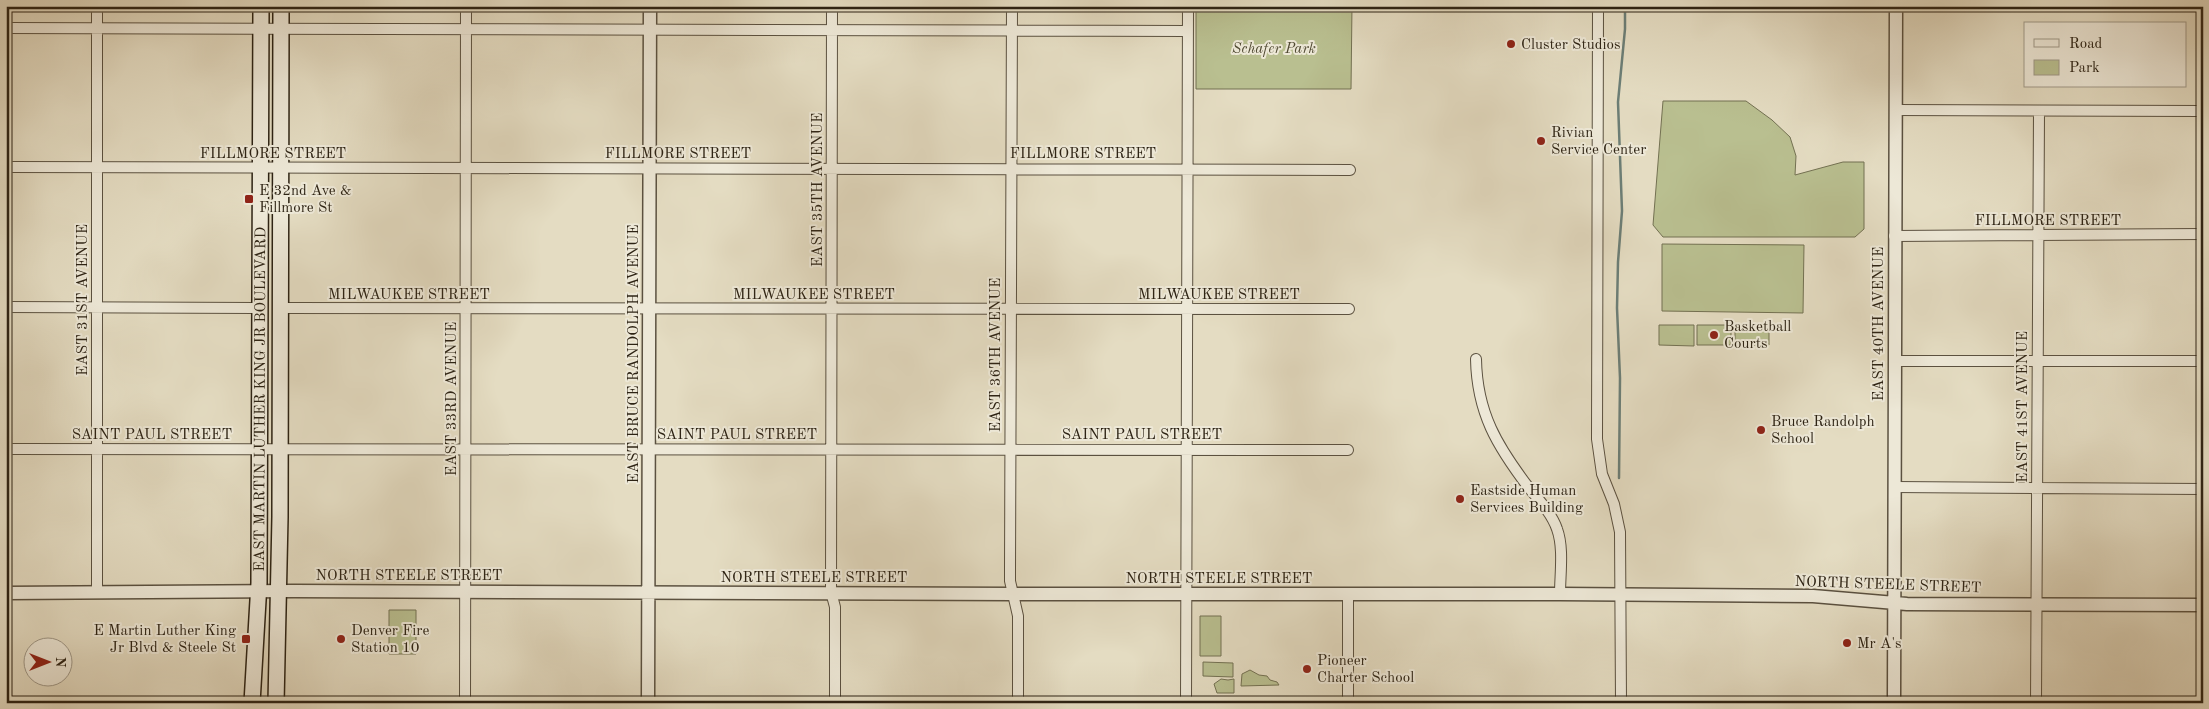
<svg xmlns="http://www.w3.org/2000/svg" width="2209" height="709" viewBox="0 0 2209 709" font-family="'Old Standard TT',serif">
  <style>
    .green { fill: #b9bf90; stroke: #737152 }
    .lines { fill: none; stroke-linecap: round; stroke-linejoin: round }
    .stream { stroke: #6c7e76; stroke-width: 2.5 }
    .minor-casing { stroke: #5b5140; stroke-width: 12 }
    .tertiary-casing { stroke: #5b5140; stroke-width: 15 }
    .secondary-casing { stroke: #2d2314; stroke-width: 18 }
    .minor { stroke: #ede8d7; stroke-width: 10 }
    .tertiary { stroke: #ede8d7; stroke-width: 12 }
    .secondary { stroke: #ede8d7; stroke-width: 15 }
    .poi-dot { fill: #8f2418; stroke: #ede8d7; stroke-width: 2 }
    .labels { text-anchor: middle; stroke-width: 4; stroke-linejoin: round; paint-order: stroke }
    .poi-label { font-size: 15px; fill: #2d2314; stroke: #ede8d7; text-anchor: start }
    .park-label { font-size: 15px; font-style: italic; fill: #504a33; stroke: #ede8d7 }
    .street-label { font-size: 15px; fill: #2d2314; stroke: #ede8d7 }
  </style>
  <rect width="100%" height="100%" fill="#e4dcc2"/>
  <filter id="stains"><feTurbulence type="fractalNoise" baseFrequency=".004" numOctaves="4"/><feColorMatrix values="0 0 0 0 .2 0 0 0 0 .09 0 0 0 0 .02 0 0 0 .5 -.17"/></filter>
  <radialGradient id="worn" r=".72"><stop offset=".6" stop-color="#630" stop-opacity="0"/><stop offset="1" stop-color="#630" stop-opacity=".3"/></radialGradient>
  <path class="green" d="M1196,6H1352L1351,89H1196Z
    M1663,101H1746L1772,120L1790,137L1796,156L1795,175L1843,162H1864V229L1855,237H1663L1653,225Z
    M1662,244L1804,245L1803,313L1662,311Z
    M1659,325H1694V346L1659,345Z
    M1697,325H1731V345H1697Z
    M1735,325H1769V345H1735Z
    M389,610H416V654H389Z
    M1200,616H1221V656H1200Z
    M1203,662L1233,663V677L1203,676Z
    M1250,670L1259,675L1267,676L1270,680L1277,682L1279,685L1241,686L1242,674Z
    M1221,679L1228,680L1234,679V693H1217L1214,684Z"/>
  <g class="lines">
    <path class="stream" d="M1619,478L1620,378L1617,308L1618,262L1622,211L1618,102L1625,29V6"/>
    <g class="minor-casing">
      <path id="minor" d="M97,6V593
        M832,6L831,592L835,607V703
        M1012,6L1010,569V581L1018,616V703
        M1598,6L1597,439L1602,474L1614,504L1620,532L1621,703
        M6,28L1188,31
        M1895,110L2203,111
        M6,167L1350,170
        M1894,236L2203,234
        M6,307L260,308
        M280,308L1349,309
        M1476,359C1477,413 1497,446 1529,488C1539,500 1552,514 1557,529C1564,548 1560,574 1560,594
        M1894,361H2203
        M6,449L1348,450
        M1894,487L2203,489
        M465,703L466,6
        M1186,703L1188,6
        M1348,703V594
        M2036,703L2039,111"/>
    </g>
    <g class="tertiary-casing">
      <path id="tertiary" d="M6,593L294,591L1013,594H1560L1813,596L1907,604L2203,605
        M648,703L650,6
        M1894,703L1896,6"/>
    </g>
    <g class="secondary-casing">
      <g id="secondary">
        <path id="s1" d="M252,703L259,583L261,6"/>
        <path d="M276,703L280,517L281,6"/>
      </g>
    </g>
    <use href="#minor" class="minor"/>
    <use href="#tertiary" class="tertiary"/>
    <use href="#secondary" class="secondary"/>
  </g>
  <g class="poi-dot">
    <circle cx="1511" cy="44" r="5"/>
    <circle cx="1541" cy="141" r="5"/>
    <rect x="244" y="194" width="10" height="10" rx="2.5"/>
    <circle cx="1714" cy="335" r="5"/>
    <circle cx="1761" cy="430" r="5"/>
    <circle cx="1460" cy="499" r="5"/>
    <rect x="241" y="634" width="10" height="10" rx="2.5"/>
    <circle cx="341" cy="639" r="5"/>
    <circle cx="1847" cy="643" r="5"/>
    <circle cx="1307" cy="669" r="5"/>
  </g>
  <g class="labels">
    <g class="poi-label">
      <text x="1521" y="49">Cluster Studios</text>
      <text x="1551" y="137">Rivian<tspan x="1551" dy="17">Service Center</tspan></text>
      <text x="259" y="195">E 32nd Ave &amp;<tspan x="259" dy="17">Fillmore St</tspan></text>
      <text x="1724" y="331">Basketball<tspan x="1724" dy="17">Courts</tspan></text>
      <text x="1771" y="426">Bruce Randolph<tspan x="1771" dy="17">School</tspan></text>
      <text x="1470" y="495">Eastside Human<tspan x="1470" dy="17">Services Building</tspan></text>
      <text x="236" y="635" text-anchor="end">E Martin Luther King<tspan x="236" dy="17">Jr Blvd &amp; Steele St</tspan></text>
      <text x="351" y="635">Denver Fire<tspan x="351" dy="17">Station 10</tspan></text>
      <text x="1857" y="648">Mr A's</text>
      <text x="1317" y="665">Pioneer<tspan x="1317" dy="17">Charter School</tspan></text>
    </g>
    <g class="park-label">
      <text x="1274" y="53">Schafer Park</text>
    </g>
    <g class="street-label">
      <text x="273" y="158">FILLMORE STREET</text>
      <text x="678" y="158">FILLMORE STREET</text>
      <text x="1083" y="158">FILLMORE STREET</text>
      <text transform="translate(817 190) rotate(-90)" y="5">EAST 35TH AVENUE</text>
      <text x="2048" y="225">FILLMORE STREET</text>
      <text x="409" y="299">MILWAUKEE STREET</text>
      <text x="814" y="299">MILWAUKEE STREET</text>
      <text x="1219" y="299">MILWAUKEE STREET</text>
      <text transform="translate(82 300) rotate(-90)" y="5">EAST 31ST AVENUE</text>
      <text transform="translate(1878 324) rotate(-90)" y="5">EAST 40TH AVENUE</text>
      <text transform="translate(633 354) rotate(-90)" y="5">EAST BRUCE RANDOLPH AVENUE</text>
      <text transform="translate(995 355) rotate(-90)" y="5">EAST 36TH AVENUE</text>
      <text transform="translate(451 399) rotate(-90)" y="5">EAST 33RD AVENUE</text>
      <text dy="5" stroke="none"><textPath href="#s1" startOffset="304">EAST MARTIN LUTHER KING JR BOULEVARD</textPath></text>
      <text transform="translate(2022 407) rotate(-90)" y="5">EAST 41ST AVENUE</text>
      <text x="152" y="439">SAINT PAUL STREET</text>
      <text x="737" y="439">SAINT PAUL STREET</text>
      <text x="1142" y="439">SAINT PAUL STREET</text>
      <text x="409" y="580">NORTH STEELE STREET</text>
      <text x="814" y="582">NORTH STEELE STREET</text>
      <text x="1219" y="583">NORTH STEELE STREET</text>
      <text transform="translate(1888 584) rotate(2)" y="5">NORTH STEELE STREET</text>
    </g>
  </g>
  <rect width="2209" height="709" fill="none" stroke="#e4dcc2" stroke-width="25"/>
  <rect x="8" y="8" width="2194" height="694" fill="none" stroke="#2d2314" stroke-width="2.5"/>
  <rect x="12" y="12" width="2184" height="684" fill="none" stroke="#2d2314"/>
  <rect x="2024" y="22" width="162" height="65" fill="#ede8d7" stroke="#a09989"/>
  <rect x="2034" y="39" width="25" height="8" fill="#ede8d7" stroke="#a09989"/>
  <text x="2069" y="48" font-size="15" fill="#2d2314">Road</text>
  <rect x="2034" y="60" width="25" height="15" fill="#b9bf90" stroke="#a09989"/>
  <text x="2069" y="72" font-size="15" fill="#2d2314">Park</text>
  <g transform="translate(48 662) rotate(90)"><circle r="24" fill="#ede8d7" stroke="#a09989"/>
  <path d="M0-4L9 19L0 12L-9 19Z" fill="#8f2418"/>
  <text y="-8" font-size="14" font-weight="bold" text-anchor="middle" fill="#2d2314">N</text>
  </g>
  <rect width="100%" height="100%" filter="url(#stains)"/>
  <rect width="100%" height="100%" fill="url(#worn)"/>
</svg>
